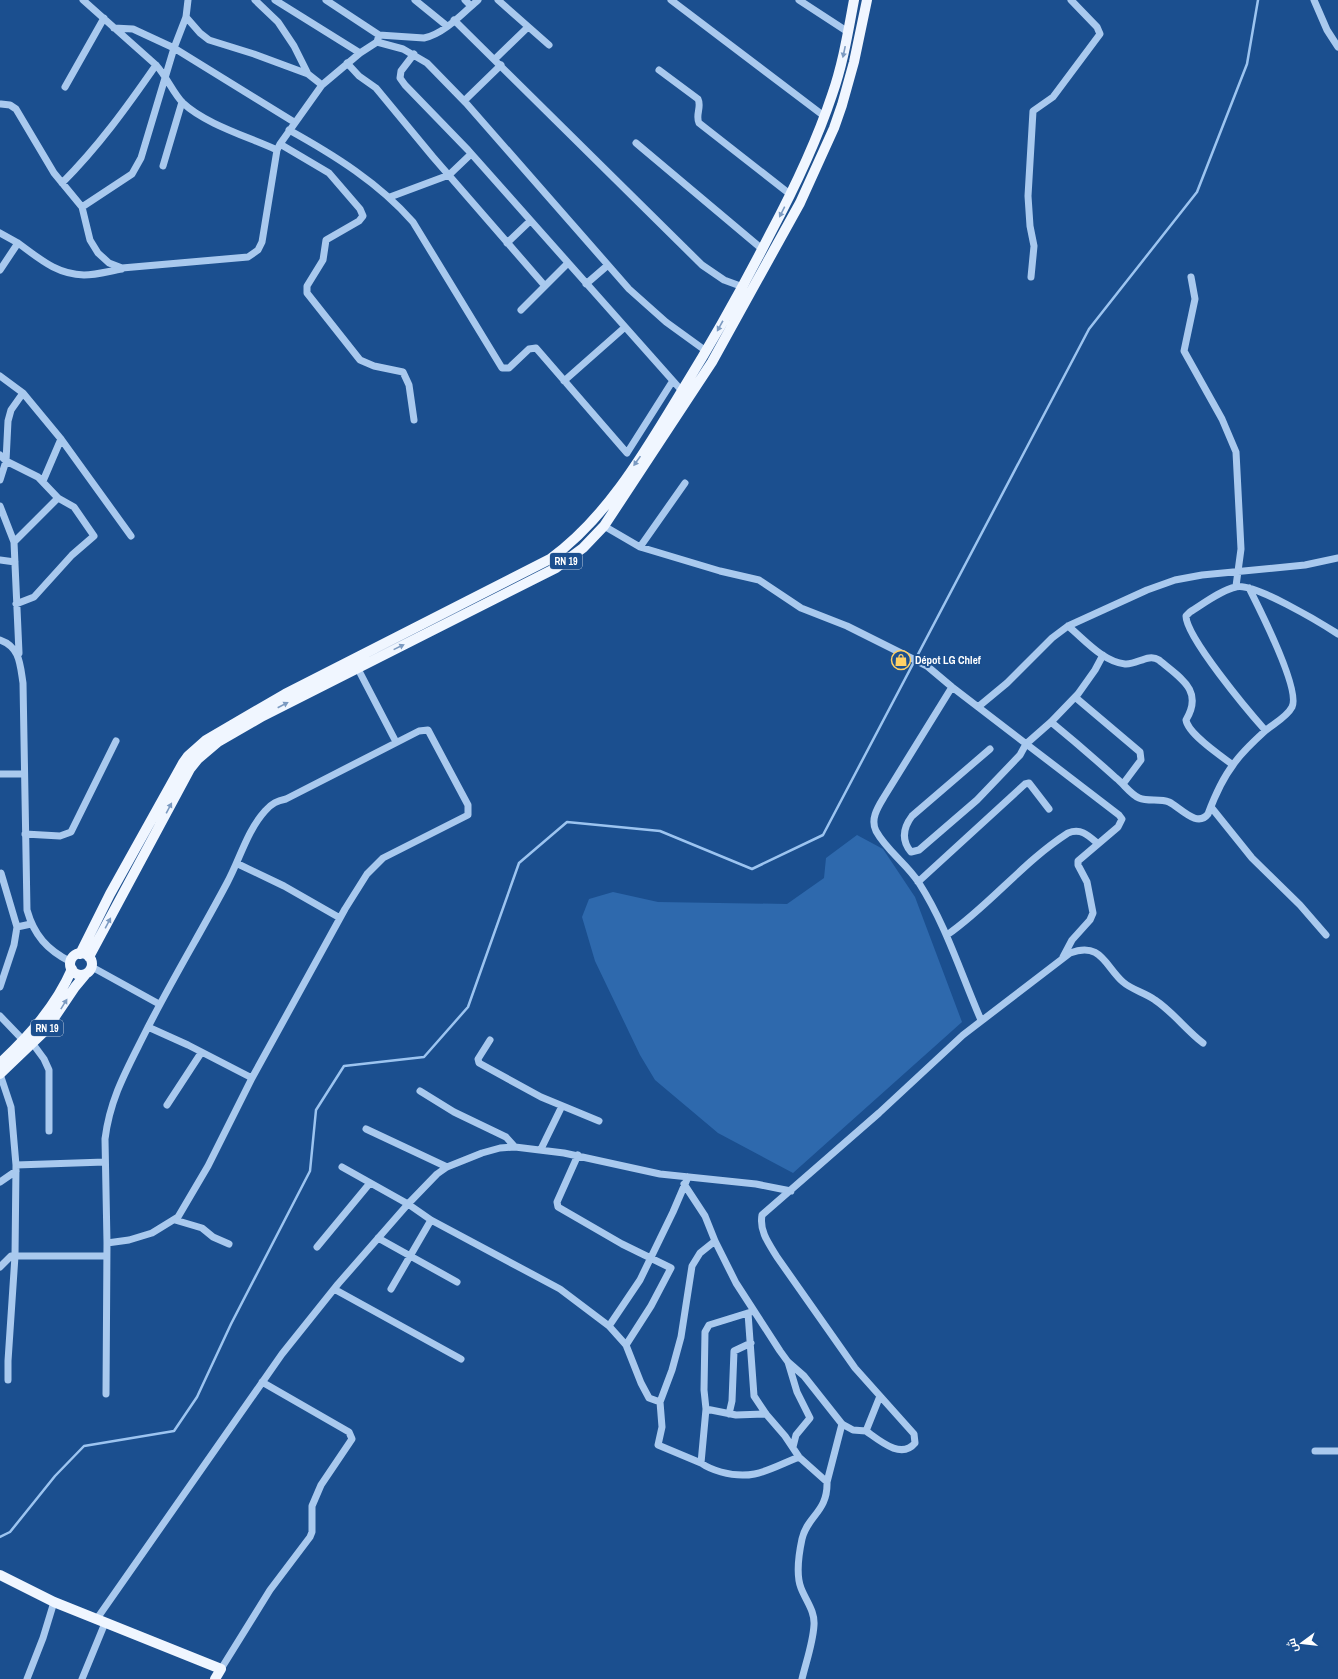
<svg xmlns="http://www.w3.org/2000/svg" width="1338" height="1679" viewBox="0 0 1338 1679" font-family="'Archivo Narrow',Cairo,sans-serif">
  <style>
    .green { fill: #2e69ad }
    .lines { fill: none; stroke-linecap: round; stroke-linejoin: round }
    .stream { stroke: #9cc4f0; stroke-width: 2.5 }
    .minor { stroke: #a9c9ee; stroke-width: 7 }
    .major { stroke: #f0f6ff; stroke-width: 10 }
    .oneway { fill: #7b9ac1 }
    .labels { text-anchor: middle; stroke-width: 4; stroke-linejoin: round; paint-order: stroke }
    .shield { fill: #1b4f8f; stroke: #bbcadd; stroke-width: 1 }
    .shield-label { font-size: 10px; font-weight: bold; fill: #fff }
    .poi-label { font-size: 11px; font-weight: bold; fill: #fff; stroke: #1b4f8f; text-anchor: start }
  </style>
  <rect width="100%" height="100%" fill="#1b4f8f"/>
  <path class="green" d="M857,835L883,849L915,897L962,1022L793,1173L718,1133L655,1080L640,1055L595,961L582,917L589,899L613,892L658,902L787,904L824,878L826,858Z"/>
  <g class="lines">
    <path class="stream" d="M0,1537L10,1532L55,1476L84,1446L174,1431L197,1397L231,1324L310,1171L316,1110L344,1066L424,1057L468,1007L519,863L567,822L660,831L752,869L823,835L1089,329L1197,192L1247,64L1258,0"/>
    <path class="minor" d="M83,0L156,65C167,77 173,93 183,103C205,124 249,137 277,150
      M255,0L278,22L294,46L308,74
      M275,0L360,53
      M326,0L379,35L424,38C444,34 463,13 478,0
      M415,0L447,26
      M465,0L471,6
      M498,0L549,45
      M671,0L824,116
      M799,0L848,32
      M1314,0L1327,30L1338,47
      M186,17L200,33L209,40L254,54L308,74L322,85
      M454,20L702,265L724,280L743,287
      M114,28L133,29L174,48L294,122
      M377,42L403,49L427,63L466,103L629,289L666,322L706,351
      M414,54L401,71L400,78L405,85L468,150L682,391
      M495,59L528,27
      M347,63L359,76L376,88L433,157L545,286
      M659,70L698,99C702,107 695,115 699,123L791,195
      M65,87L104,18
      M464,101L501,65
      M1,104L10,105L16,109L54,173L82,207L90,240L98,253L109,263L122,268L248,257L258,250L262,242L277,150L280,144L322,85L360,53L377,42L379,35
      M289,130C334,155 379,183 413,222L502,368H509L529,349L536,348L627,453L672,382
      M636,143L762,249
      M280,144L329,173L360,209L363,216L359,221L326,240L323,260L307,286V293L360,360L374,366L403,372L409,385L414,420
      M163,166L182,102
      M62,183C98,147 127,107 156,65
      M390,197L449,175L471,154
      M82,207L132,174L141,158L174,48L186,17L188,0
      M0,233L18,243
      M507,243L529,222
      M0,270L18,243C40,259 56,274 84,275C96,275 110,271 122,269
      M1031,277L1034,246L1030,226L1028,196L1033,111L1053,97L1100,34L1097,27L1071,0
      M1191,277L1195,299L1184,351L1222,419L1236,452L1241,549L1236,586
      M586,284L608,265
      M521,310L567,264
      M0,376L23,393L61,439L131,536
      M564,381L624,328
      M0,455L6,461L38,477L58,498L14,542
      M0,480L6,461L8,421L11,410L23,393
      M43,481L61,439
      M0,506L14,542L19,653
      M604,526L640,547L720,571L759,580L801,608L847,626L927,666L952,687L1119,815L1122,819L1118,827L1078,861V865L1087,882L1093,913L1090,920L1072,940L1063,957
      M640,547L685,483
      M0,560L15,562
      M16,604L34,597L72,555L94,536L74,507L58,498
      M1068,626C1084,639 1103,662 1125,664C1137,665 1148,653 1159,660C1180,678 1204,690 1186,720C1188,734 1221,756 1233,765
      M0,640C20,647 20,664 23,683L27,910C34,935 47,950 71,962
      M357,667L396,742
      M952,687L884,797C878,807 870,819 876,831C887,851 907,864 919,883C946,925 961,974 981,1020
      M1075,697L1140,752L1141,760L1123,784
      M978,707L1007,683L1052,638L1068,626L1147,590L1175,580L1202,575L1305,565L1338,558
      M1051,722C1073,740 1095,759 1116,778C1124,784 1130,794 1139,798C1148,802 1160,798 1169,802C1181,808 1197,828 1208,814C1214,798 1223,778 1233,765C1241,753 1254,741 1265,731C1273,724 1287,717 1292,707C1301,690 1258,606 1249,588
      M1265,730C1249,712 1186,637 1186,616L1190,612C1203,604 1221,590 1236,587C1253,582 1321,623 1338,634
      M990,749L912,816C903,828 901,840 911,852L919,850L977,800L1020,755L1026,744L1051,722L1078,694L1095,670L1103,655
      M0,774H24
      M1211,807L1252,858L1300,905L1326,935
      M25,834L60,836L71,832L116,741
      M238,864L284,886L340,918
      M1,873L17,927
      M918,882L1025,784L1029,783L1049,809
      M947,935C990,905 1023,862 1068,833C1081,828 1088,835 1097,843
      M92,967L159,1004
      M0,987L14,945L17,927L31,924
      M0,1016L24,1041
      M148,1027L188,1045L252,1078
      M490,1040L478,1059L479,1063L541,1097L599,1121
      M33,1044L44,1059L49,1070V1131
      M0,1074L11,1107L16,1165L15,1256L8,1361V1380
      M420,1091L454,1112L506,1137L515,1147
      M167,1105L201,1053
      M366,1129L447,1167
      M541,1149L562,1106
      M578,1155L557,1202L558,1207L622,1244L671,1268L651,1306L626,1345
      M16,1165L105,1162
      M342,1167L408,1204L431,1220L560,1289L609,1326L640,1280L673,1212L688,1177
      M0,1182L16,1171
      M684,1184L705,1216L715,1241L736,1283L780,1351L788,1362L804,1376L842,1424L853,1430L866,1431L880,1396
      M175,1220L202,1228L213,1237L229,1244
      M378,1238L457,1282
      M317,1247L370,1183
      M0,1267L11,1256H106
      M334,1289L461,1359
      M391,1289L431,1220
      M751,1312L709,1325L705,1332L704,1390L706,1409L701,1463C708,1468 714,1470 721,1472C754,1481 769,1469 799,1457
      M748,1313L754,1396L766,1414L785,1436L799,1457L827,1482C828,1512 807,1516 802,1539C799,1553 796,1575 801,1588C806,1601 815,1611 814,1625C813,1643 806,1662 802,1679
      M609,1326L626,1345L641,1383L649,1398L660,1402L672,1370L681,1337L692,1266L700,1253L715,1241
      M788,1362L797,1392L810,1418L796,1435L793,1447
      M106,1394L107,1243L105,1139C110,1099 126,1071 144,1035C170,983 200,934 227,883C240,859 247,831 265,811C272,803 277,801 286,799L419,731L428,730L468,805V815L383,858L367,874L345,909L252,1078L208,1166L178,1217L152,1233L129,1240L107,1243
      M660,1402L662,1427L658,1445L701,1463
      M706,1409L736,1415L766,1414
      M729,1414L732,1401L734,1351L751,1343
      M866,1431C879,1440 901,1460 915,1443L914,1434L855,1368L777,1257C769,1244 759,1231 762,1215L879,1113L963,1035L1070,953C1101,941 1105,966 1123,982C1132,990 1146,993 1155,1000C1173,1012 1186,1030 1203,1043
      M1315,1451H1338
      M827,1482L842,1424
      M96,1620L282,1354L338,1284L408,1204L437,1174L447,1167L482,1153L500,1148L515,1147L564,1153L660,1174L756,1184L791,1191
      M221,1669L270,1590L310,1537L312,1532V1506L321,1485L352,1439L349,1432L262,1382
      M27,1679L43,1638L54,1602
      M82,1679L105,1623"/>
    <path class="major" d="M70 964a11 11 0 1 1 22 0a11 11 0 1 1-22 0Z
      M80,954L110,894L183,763L188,756L206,740L285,694L550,559C608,517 646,450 683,389C714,339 743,287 770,234C794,189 816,143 832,95C843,64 848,32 854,0
      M89,957L190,769L198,759L218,742L263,716L556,568L583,548L604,526L712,362L800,203L834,128L842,105L854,62L867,0
      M0,1063C29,1036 56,1006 72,969
      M0,1074L46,1030L75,987L85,975
      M0,1575L54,1602L221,1669L215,1679"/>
  </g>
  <defs><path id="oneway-solid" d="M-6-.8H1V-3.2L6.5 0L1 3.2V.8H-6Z"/></defs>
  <g class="oneway">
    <use href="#oneway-solid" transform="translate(844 52) rotate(102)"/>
    <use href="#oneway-solid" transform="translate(782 212) rotate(117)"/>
    <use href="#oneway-solid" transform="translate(720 326) rotate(119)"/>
    <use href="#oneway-solid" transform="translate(637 461) rotate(125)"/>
    <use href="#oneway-solid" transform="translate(399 647) rotate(-26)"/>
    <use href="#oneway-solid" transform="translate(283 705) rotate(-27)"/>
    <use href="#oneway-solid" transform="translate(169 808) rotate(-62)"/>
    <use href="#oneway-solid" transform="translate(108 923) rotate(-62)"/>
    <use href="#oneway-solid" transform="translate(64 1004) rotate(-58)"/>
  </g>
  <defs>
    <g id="shop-ring" transform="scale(1)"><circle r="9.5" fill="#1b4f8f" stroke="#ffd166" stroke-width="1.5"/><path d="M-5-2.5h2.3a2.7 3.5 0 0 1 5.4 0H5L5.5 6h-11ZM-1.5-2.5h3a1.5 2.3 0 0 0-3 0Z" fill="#ffd166"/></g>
  </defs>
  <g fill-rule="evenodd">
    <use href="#shop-ring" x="901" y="660"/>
  </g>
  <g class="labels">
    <g class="shield">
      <rect x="550" y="553" width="32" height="16" rx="3"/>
      <rect x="31" y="1020" width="32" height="16" rx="3"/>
    </g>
    <g class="shield-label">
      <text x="566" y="565">RN 19</text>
      <text x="47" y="1032">RN 19</text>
    </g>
    <g class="poi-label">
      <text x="915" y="664">Dépot LG Chlef</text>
    </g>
  </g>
  <g transform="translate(1302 1643) rotate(255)" stroke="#1b4f8f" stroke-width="3" paint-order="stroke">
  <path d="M0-3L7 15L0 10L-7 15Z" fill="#ffffff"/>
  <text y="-6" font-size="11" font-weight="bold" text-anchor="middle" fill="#ffffff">ش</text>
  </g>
</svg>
